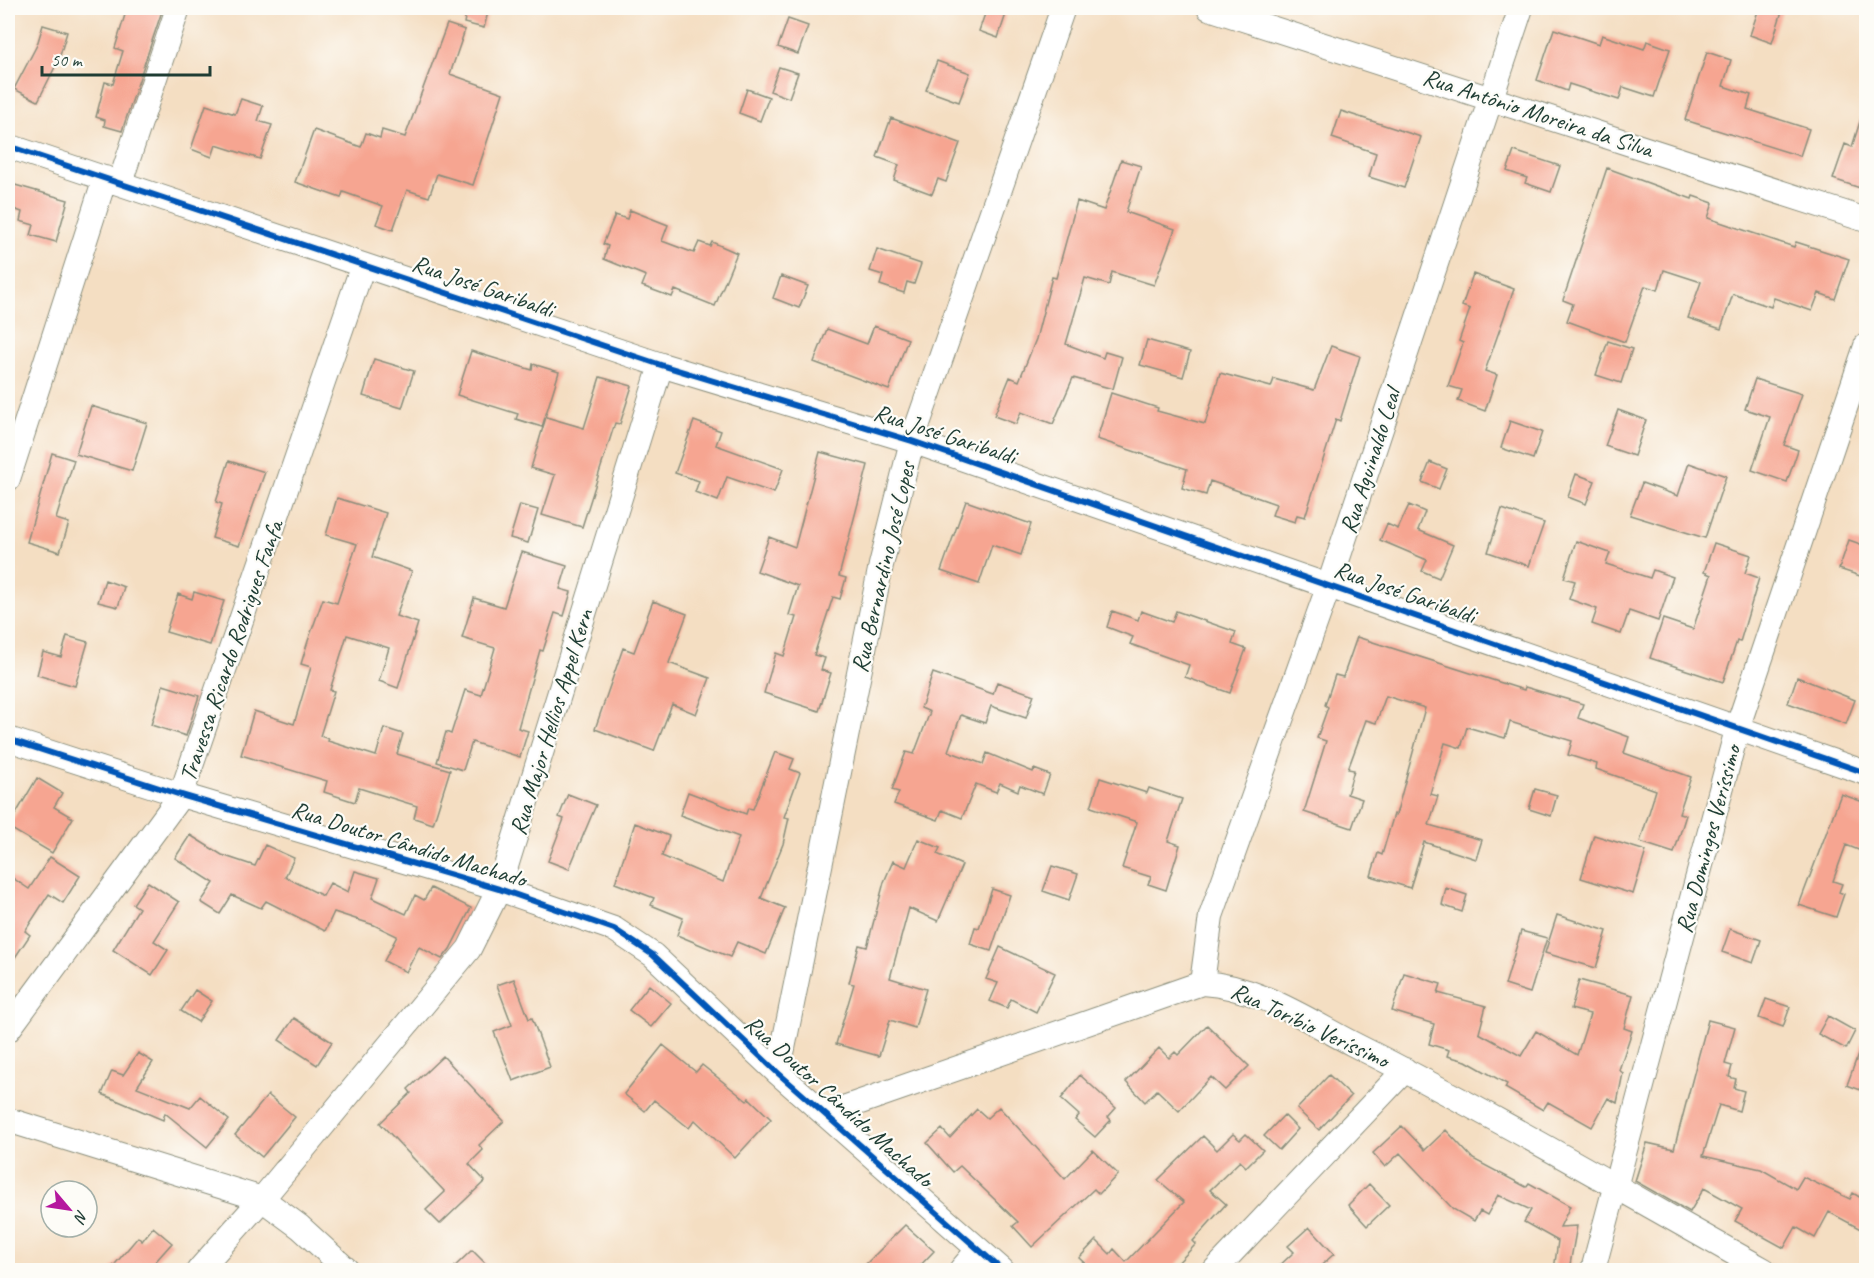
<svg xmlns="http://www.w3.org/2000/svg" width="1874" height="1278" viewBox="0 0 1874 1278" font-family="Caveat,sans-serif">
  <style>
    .building { fill: #f6a591 }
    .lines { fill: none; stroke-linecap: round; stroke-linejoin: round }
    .minor-casing { stroke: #8a8e7b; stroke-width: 26 }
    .minor { stroke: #fff; stroke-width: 24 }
    .cycleway-casing { stroke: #fdfcf7; stroke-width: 10 }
    .cycleway { stroke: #0057b8; stroke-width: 6 }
    .labels { text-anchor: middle; stroke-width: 4.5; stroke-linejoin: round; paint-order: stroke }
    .street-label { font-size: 24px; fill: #1f3d34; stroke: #fdfcf7 }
  </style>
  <rect width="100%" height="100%" fill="#fdfcf7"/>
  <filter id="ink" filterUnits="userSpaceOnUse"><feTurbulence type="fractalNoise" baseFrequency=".0167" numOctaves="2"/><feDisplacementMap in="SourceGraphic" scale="12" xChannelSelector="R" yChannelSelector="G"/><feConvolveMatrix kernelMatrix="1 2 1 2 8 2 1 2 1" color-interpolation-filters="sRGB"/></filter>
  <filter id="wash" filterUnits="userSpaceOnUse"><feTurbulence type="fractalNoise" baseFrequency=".008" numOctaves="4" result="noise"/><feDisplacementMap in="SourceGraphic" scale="24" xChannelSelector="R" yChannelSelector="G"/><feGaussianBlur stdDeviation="1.35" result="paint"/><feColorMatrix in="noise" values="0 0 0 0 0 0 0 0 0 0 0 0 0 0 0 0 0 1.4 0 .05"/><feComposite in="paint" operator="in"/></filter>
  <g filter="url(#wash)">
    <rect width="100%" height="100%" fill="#f4dec2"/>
    <g id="blocks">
      <path class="building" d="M127,8H163L122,131L104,126L105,120L96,117L105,82L113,84L123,51L115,48Z
        M467,8H489L484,28L464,23Z
        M987,8H1008L998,38L979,31Z
        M1759,8H1783L1772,43L1750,35Z
        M788,19L808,26L798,54L778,47Z
        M447,24L465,30L450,74L503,93L473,185L437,174L429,197L407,190L393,230L376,224L383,206L343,192L341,198L295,182L314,130L361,147L366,133L380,138L382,130L405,137Z
        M43,25L67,32L59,59L38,101L14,89L37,45Z
        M1554,29L1599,44L1602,35L1644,49L1647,41L1670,49L1654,97L1623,87L1619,100L1569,84L1567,91L1537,80Z
        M1707,52L1731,60L1723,86L1751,95L1747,109L1809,129L1800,156L1685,120Z
        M937,61L970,73L959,102L926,90Z
        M779,67L798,73L789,98L770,91Z
        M747,89L769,97L760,121L739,113Z
        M241,99L263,106L258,121L272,125L260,159L216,145L212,157L191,149L206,105L235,114Z
        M1341,111L1421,137L1404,188L1369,177L1376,153L1332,138Z
        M1863,112L1866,113V190L1833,179L1845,144L1852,147Z
        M891,118L960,143L946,182L938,179L932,194L894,180L899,165L877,157Z
        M1514,151L1560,166L1551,192L1525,183L1527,178L1507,171Z
        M1121,160L1141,166L1126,212L1175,229L1154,285L1112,272L1109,285L1085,278L1066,344L1103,358L1105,352L1122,357L1113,389L1073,378L1053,424L1021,412L1016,424L994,416L1010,377L1019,381L1036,339L1052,277L1056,278L1077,201L1104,210Z
        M1607,168L1692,199L1693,196L1713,203L1708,218L1794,247L1796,242L1849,259L1835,299L1819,293L1812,311L1774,298L1771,307L1733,294L1721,329L1688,318L1701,282L1664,270L1658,290L1645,286L1625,342L1567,321L1573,304L1563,300Z
        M8,183L68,200L56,242L31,235L34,225L20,221L22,212L8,207Z
        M630,210L668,225L662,241L694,253L699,242L710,246L712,242L737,253L715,306L675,290L672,297L642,286L646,276L604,259L608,246L603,244L615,215L627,219Z
        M877,249L921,264L914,284L907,282L904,293L880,285L883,275L870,271Z
        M1473,274L1514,289L1485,371L1497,375L1485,411L1458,401L1462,390L1448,386L1463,343L1459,341L1470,309L1462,306Z
        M781,276L808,286L799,308L773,298Z
        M874,326L908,339L889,390L814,362L827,329L867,344Z
        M1147,340L1190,352L1183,377L1140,365Z
        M1608,341L1632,349L1621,383L1596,375Z
        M1331,346L1360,356L1340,421L1336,419L1305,517L1297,515L1295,522L1272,515L1276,504L1210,481L1206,495L1182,488L1187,469L1097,439L1111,393L1158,408L1157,411L1205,424L1220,373L1271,387L1274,379L1314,390Z
        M471,351L532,370L533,364L559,372L542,427L516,419L518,414L457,395Z
        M374,359L414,371L402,408L363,396Z
        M600,377L632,386L620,424L615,423L582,527L542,515L555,475L531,468L546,417L584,428Z
        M1755,379L1802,394L1784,445L1798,450L1787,482L1752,470L1770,417L1745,409Z
        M91,406L147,423L132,471L76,454Z
        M1618,410L1646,420L1634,456L1605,446Z
        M694,421L721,431L716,445L783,469L774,493L727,477L718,501L695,492L699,481L675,473Z
        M1510,421L1542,432L1533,459L1501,448Z
        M820,452L868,465L839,576L846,578L840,599L833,597L814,655L825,658L821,670L831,673L819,711L764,693L776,653L784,656L796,617L789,615L798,586L757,571L769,537L795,547Z
        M52,453L74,460L56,519L69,523L60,552L27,542Z
        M229,461L265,472L239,546L212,538L222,504L216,502Z
        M1430,462L1447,469L1439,489L1422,482Z
        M1689,463L1726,476L1705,538L1630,515L1642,483L1678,496Z
        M1576,474L1595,481L1586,504L1568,497Z
        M337,498L386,513L372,557L412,571L396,616L418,623L398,688L379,681L389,648L347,635L330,690L334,691L320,736L329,739L328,741L376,756L384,728L403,734L397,754L450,770L433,824L414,818L417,806L359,788L355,802L324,792L327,781L241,755L254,711L294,724L311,667L301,664L308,641L323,599L337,603L357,544L326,535Z
        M966,501L1031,524L1021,555L992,545L979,584L941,571Z
        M520,505L538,510L528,543L510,538Z
        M1409,505L1425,512L1418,530L1453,545L1439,578L1422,571L1427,560L1380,540L1387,524L1398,529Z
        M1502,509L1544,523L1529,566L1488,552Z
        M1849,540L1866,546V578L1839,569Z
        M1576,541L1610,553L1606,564L1650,578L1653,570L1673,577L1658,621L1629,611L1621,634L1592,624L1597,609L1569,599L1575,581L1564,578Z
        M1714,543L1751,555L1745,573L1759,578L1740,642L1737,641L1723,682L1650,658L1663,619L1693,629L1711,575L1704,572Z
        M522,552L567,566L560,589L571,592L564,616L555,613L543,651L540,650L518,728L528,731L520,757L472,742L463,770L437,762L446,732L451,734L465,690L481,695L495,648L462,638L474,598L504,607Z
        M105,580L124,587L118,607L98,602Z
        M194,592L224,601L210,645L166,632L178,594L192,599Z
        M653,601L687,614L669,663L710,678L696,714L672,704L654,751L595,729L623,648L634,652Z
        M1112,611L1138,620L1141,611L1172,622L1176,611L1236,632L1232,644L1246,649L1230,693L1185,677L1189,665L1130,644L1133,637L1107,627Z
        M67,636L88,642L75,686L37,675L43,652L61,657Z
        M1357,637L1524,690L1525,687L1583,704L1578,718L1629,737L1624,753L1691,777L1679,813L1686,815L1674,853L1640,842L1656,790L1596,769L1597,764L1568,755L1572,741L1510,722L1505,738L1467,727L1461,748L1445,743L1430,794L1438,796L1429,825L1482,840L1476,859L1424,842L1410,888L1371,876L1378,853L1382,855L1394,814L1396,815L1425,708L1386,696L1376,723L1366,720L1348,769L1354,770L1347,794L1362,799L1352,828L1304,812L1326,741L1317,738L1328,707L1325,705L1335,675L1343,677Z
        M933,673L993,694L997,682L1034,695L1026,718L991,706L985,723L961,715L948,751L983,764L987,753L1033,772L1034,769L1050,775L1043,794L1020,785L1018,791L1000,783L996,792L976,784L962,818L942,810L938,820L894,804L899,792L892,790L906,752L914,754L930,712L921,708Z
        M1797,677L1855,700L1846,724L1788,703Z
        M163,685L199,696L186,736L151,725Z
        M775,752L794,759L790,769L800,773L784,817L789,818L783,844L761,898L785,908L766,954L737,942L730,957L677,935L683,918L651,905L654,898L615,883L635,823L669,836L662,856L723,882L739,837L680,815L688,792L746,814L748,808L753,809Z
        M37,778L62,793L54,807L73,818L52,853L8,827Z
        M1100,778L1147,793L1149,788L1182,799L1168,841L1180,845L1166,890L1148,884L1151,877L1122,868L1137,822L1091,807Z
        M1535,789L1557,795L1551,816L1529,809Z
        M568,794L596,805L569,869L548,861L564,819L559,817Z
        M1841,794L1866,803V853L1846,845L1833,881L1842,884L1839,892L1844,894L1836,917L1799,905Z
        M190,835L222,855L255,866L265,845L294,858L285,877L323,896L330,883L348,892L355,871L379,878L372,898L406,914L415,895L424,900L431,888L471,908L450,949L442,959L419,947L406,972L384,961L397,936L374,925L334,912L325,931L266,901L261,908L232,895L220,914L201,902L214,883L175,858Z
        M1594,835L1646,851L1633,894L1581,878Z
        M918,839L940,848L937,854L962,865L938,921L909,908L890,978L926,989L915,1028L890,1020L879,1056L836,1044L854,984L849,983L859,945L867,947L884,882L893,861L906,867Z
        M50,857L80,876L63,903L49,894L25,931L30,935L8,968V875L29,889Z
        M1052,866L1078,874L1069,900L1043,891Z
        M148,882L179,902L154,941L168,950L152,975L113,950L139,908L133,904Z
        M1446,888L1467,895L1462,912L1442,905Z
        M992,889L1010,895L991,951L970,944L975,927L979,928Z
        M1557,915L1607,931L1596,968L1545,953Z
        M1730,929L1761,940L1753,963L1722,952Z
        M1521,931L1547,938L1530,993L1505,985Z
        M1000,947L1055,973L1036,1012L1011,999L1007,1008L990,1001L998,983L986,979Z
        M1404,973L1441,984L1438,993L1486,1006L1479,1033L1521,1056L1536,1031L1577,1055L1590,1014L1571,1009L1579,980L1633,995L1624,1028L1632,1031L1619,1070L1623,1073L1617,1103L1608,1098L1592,1127L1548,1102L1543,1110L1505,1088L1507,1084L1466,1061L1447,1056L1449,1050L1429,1044L1434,1024L1392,1011Z
        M514,979L529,1019L532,1018L550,1067L513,1081L494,1032L512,1025L497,985Z
        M649,985L671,1003L651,1027L629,1010Z
        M195,990L212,1001L198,1022L181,1011Z
        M1766,999L1790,1007L1783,1027L1759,1018Z
        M1828,1016L1855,1031L1846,1049L1818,1034Z
        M294,1018L332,1042L317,1065L279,1040Z
        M1708,1020L1735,1027L1725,1064L1732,1066L1729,1077L1736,1079L1734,1088L1744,1091L1739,1111L1719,1105L1703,1156L1761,1169L1796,1189L1803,1177L1850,1199L1853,1193L1866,1201V1232L1829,1212L1815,1238L1796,1227L1784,1248L1735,1221L1742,1209L1704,1188L1690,1212L1635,1181L1647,1143L1674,1149Z
        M1207,1025L1249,1066L1225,1090L1211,1077L1179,1111L1157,1090L1145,1102L1126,1082L1159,1048L1169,1058L1175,1052L1178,1055Z
        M1864,1038L1866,1039V1092L1847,1085Z
        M663,1045L696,1072L702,1065L747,1101L749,1098L771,1119L735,1158L695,1120L689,1128L654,1100L645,1111L624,1094Z
        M138,1053L153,1062L137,1087L190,1108L200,1096L229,1120L207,1147L165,1113L163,1120L102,1094L112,1071L123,1075Z
        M443,1056L504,1121L479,1145L483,1150L469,1164L485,1181L440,1224L426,1210L445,1192L380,1123L411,1093L408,1089Z
        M1080,1075L1116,1108L1108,1117L1111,1120L1095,1137L1075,1120L1079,1115L1061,1099Z
        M1329,1075L1351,1096L1319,1130L1297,1109Z
        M268,1095L295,1117L262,1157L235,1135Z
        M999,1107L1065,1179L1093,1150L1118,1174L1099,1194L1094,1189L1032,1247L1013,1226L1018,1222L960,1166L953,1172L927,1143L942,1129L950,1138L977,1109L987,1118Z
        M1284,1115L1298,1129L1279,1150L1264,1136Z
        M1402,1126L1425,1150L1446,1130L1473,1159L1526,1187L1529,1183L1570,1206L1560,1227L1577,1226L1569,1270H1554L1558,1241L1524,1222L1531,1210L1498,1195L1487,1215L1480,1211L1474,1221L1453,1209L1400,1153L1385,1167L1373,1153Z
        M1233,1134L1240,1140L1246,1134L1263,1150L1246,1167L1240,1161L1210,1190L1226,1204L1193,1241L1196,1244L1171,1270H1092L1079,1258L1096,1240L1110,1254L1114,1249L1126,1262L1184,1202L1158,1180L1203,1136L1217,1150Z
        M1369,1184L1389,1205L1367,1226L1348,1205Z
        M905,1225L934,1251L916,1270H860Z
        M153,1227L172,1243L148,1270H110L138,1237L142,1241Z
        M1309,1227L1334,1254L1316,1270H1275L1294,1252L1288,1246Z
        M472,1250L492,1270H451Z"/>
    </g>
  </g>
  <g filter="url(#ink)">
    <use href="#blocks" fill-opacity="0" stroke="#8a8e7b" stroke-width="1.5"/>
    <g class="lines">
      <g class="minor-casing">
        <path id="minor" d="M1209,8L1866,220
          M8,146L661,365L912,441L1866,773
          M120,183L178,8
          M8,479L105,178
          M8,739L181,795L499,889L614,929L653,955L778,1073L1002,1270
          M1202,983L1211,916L1329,585L1521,8
          M8,1030L181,795L363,265
          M778,1073L881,565L912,441L1063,8
          M826,1114L1202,983C1257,986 1305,1019 1353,1044C1492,1114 1628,1194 1764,1270
          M8,1120L262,1199L300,1227L347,1270
          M199,1270L262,1199L469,949L499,889L661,365
          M961,1270L978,1250
          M1215,1270L1405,1070
          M1593,1270L1738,726L1866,346"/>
      </g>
      <use href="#minor" class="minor"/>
      <g class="cycleway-casing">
        <path id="cycleway" d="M8,146L661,365L912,441L1866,773
          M8,739L181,795L499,889L614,929L653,955L778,1073L1002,1270"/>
      </g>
      <use href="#cycleway" class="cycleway"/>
    </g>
  </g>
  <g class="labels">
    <g class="street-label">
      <text transform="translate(1538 113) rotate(18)" y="8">Rua Antônio Moreira da Silva</text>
      <text transform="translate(483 286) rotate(19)" y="8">Rua José Garibaldi</text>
      <text transform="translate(945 434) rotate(18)" y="8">Rua José Garibaldi</text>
      <text transform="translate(1370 461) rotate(-72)" y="8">Rua Aguinaldo Leal</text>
      <text transform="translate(883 567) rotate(-77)" y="8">Rua Bernardino José Lopes</text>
      <text transform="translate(1405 592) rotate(19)" y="8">Rua José Garibaldi</text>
      <text transform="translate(231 651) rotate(-71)" y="8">Travessa Ricardo Rodrigues Fanfa</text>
      <text transform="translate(551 722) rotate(-73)" y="8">Rua Major Hellios Appel Kern</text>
      <text transform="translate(1708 839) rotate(-75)" y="8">Rua Domingos Veríssimo</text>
      <text transform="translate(409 844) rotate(17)" y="8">Rua Doutor Cândido Machado</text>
      <text transform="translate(1310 1025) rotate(25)" y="8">Rua Toríbio Veríssimo</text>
      <text transform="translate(839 1101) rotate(42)" y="8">Rua Doutor Cândido Machado</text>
    </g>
  </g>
  <rect width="1874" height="1278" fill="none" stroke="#fdfcf7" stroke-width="30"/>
  <g transform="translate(69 1209) rotate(119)"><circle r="28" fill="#fdfcf7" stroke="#a4b0a9" stroke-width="1.5"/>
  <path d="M0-4.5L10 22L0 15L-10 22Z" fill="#b5179e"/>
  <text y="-9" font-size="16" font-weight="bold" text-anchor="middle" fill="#1f3d34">N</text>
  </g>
  <path d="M42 66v9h168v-9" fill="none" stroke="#1f3d34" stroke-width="3"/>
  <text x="51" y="66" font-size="18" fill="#1f3d34" stroke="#fdfcf7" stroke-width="4.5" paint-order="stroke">50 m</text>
</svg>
